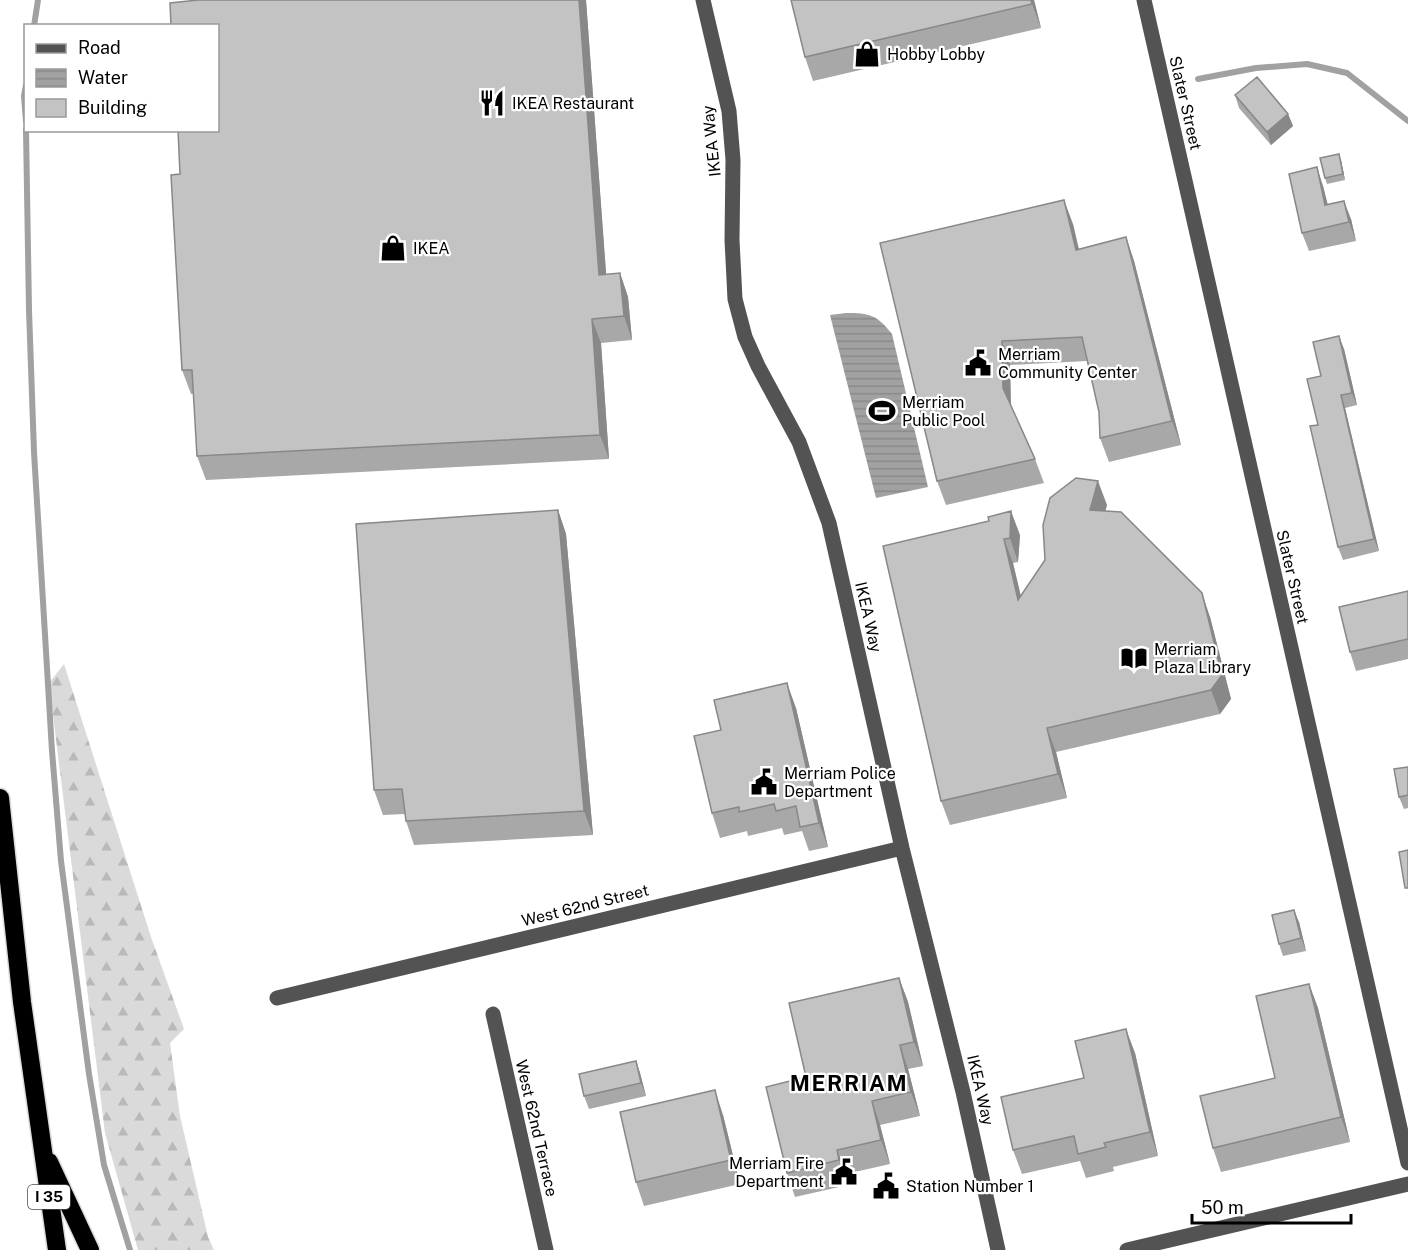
<svg xmlns="http://www.w3.org/2000/svg" width="1408" height="1250" viewBox="0 0 1408 1250" font-family="'Public Sans',sans-serif">
  <style>
    .forest { fill: url(#forest-firs) }
    .water { fill: url(#water-rules) }
    .lines { fill: none; stroke-linecap: round; stroke-linejoin: round }
    .stream { stroke: #a1a1a1; stroke-width: 6 }
    .highway-casing { stroke: #dbdbdb; stroke-width: 21 }
    .minor { stroke: #535353; stroke-width: 15 }
    .highway { stroke: #000; stroke-width: 18 }
    .wall { fill: #a8a8a8 }
    .shaded-wall { fill: #888 }
    .building { fill: #c3c3c3; stroke: #888; stroke-width: 1.5 }
    .labels { text-anchor: middle; stroke-width: 4.5; stroke-linejoin: round; paint-order: stroke }
    .shield { fill: #fff; stroke: #4c4c4c; stroke-width: 1.5 }
    .shield-label { font-size: 15px; font-weight: bold; fill: #000 }
    .poi-label { font-size: 16px; fill: #000; stroke: #fff; text-anchor: start }
    .street-label { font-size: 16px; fill: #000; stroke: #fff }
    .district-label { font-size: 22px; font-weight: bold; letter-spacing: 1.5px; fill: #000; stroke: #fff }
  </style>
  <defs>
    <pattern id="forest-firs" width="22" height="20" patternUnits="userSpaceOnUse" patternTransform="scale(1.5)"><rect width="22" height="20" fill="#dadada"/><path d="M5 1l3.5 6h-7zM16 11l3.5 6h-7z" fill="#b9b9b9"/></pattern>
    <pattern id="water-rules" width="6" height="5" patternUnits="userSpaceOnUse" patternTransform="scale(1.5)"><rect width="6" height="5" fill="#a1a1a1"/><path d="M0 2.5h6" fill="none" stroke="#898989"/></pattern>
  </defs>
  <rect width="100%" height="100%" fill="#fff"/>
  <path class="forest" d="M64,664L151,937L184,1029L170,1043L180,1116L208,1237L214,1250H138L105,1133L49,683Z"/>
  <path class="water" d="M846,313C870,313 877,315 892,334L928,487L876,498L830,315Z"/>
  <g class="lines">
    <path class="stream" d="M34,26L38,0
      M1198,79L1256,68L1307,64L1347,73L1408,121
      M26,85L24,96L26,121
      M26,130L29,310L34,452L52,751L61,861L89,1074L104,1165L130,1250"/>
    <g class="highway-casing">
      <path id="highway" d="M0,798L22,1002L57,1250
        M49,1162L90,1250"/>
    </g>
    <path class="minor" d="M703,0L729,111L733,160L732,240L735,299L745,337L758,366L799,442L829,523L902,848L963,1092L998,1250
      M1144,0L1408,1163
      M277,998L902,848
      M493,1014L546,1250
      M1127,1250L1408,1184"/>
    <use href="#highway" class="highway"/>
  </g>
  <path class="wall" d="M586,0L606,275L620,273L628,297L632,340L601,343L609,459L206,480L197,456L194,394H191L182,370L180,174Z
    M791,0H1034L1041,28L813,81L805,57Z
    M1235,95L1288,114L1293,126L1271,145L1239,108Z
    M1341,160L1345,180L1327,184L1325,178Z
    M1323,186L1328,205L1351,219L1356,241L1309,251L1302,233Z
    M1073,224L1079,249L1126,237L1134,261L1181,445L1109,462L1100,438L1099,412L1087,361L1010,365L1011,406L1035,459L1044,483L946,505L937,481L880,243Z
    M1344,349L1357,405L1345,408L1379,551L1343,560L1338,547L1318,425L1321,376Z
    M1107,505L1105,511L1210,617L1231,699L1220,714L1056,752L1067,798L950,825L941,801L883,546L1020,535L1018,562L1013,563L1021,596Z
    M558,510L566,534L593,835L414,845L406,821L405,814L383,815L374,790Z
    M1408,591V659L1356,671L1350,652Z
    M796,708L828,847L809,851L802,831L784,835L782,828L748,836L747,831L720,838L712,813L721,730Z
    M1408,767V808L1404,809L1399,797Z
    M1299,922L1306,951L1283,956L1279,944Z
    M899,978L908,1002L923,1066L908,1069L920,1116L880,1125L890,1164L846,1174L848,1185L795,1197L787,1173L806,1077Z
    M1309,984L1318,1008L1350,1142L1221,1172L1213,1148L1275,1078Z
    M1135,1053L1158,1156L1113,1167L1114,1171L1086,1178L1080,1161L1022,1174L1013,1150L1084,1078Z
    M636,1061L640,1073L646,1096L589,1109L584,1096Z
    M723,1115L740,1184L644,1206L636,1182Z"/>
  <path class="shaded-wall" d="M579,0H586L608,299L599,275Z
    M1031,0H1034L1041,28L1032,4Z
    M1288,114L1293,126L1271,145L1267,132Z
    M1339,154L1341,160L1345,180L1343,174Z
    M1317,167L1323,186L1332,224L1325,205Z
    M1064,200L1073,224L1084,274L1076,250Z
    M1344,201L1351,219L1356,241L1349,222Z
    M1126,237L1134,261L1181,445L1172,421Z
    M620,273L628,297L632,340L624,316Z
    M592,319L601,343L609,459L600,435Z
    M1339,336L1344,349L1357,405L1352,393Z
    M1002,341L1010,365L1011,412L1003,388Z
    M1341,395L1345,408L1379,551L1374,539Z
    M1098,481L1107,505L1099,534L1090,510Z
    M558,510L566,534L593,835L584,811Z
    M1011,511L1020,535L1018,562L1010,538Z
    M1004,539L1013,563L1027,624L1018,600Z
    M1202,593L1210,617L1231,699L1220,714L1211,690Z
    M787,683L796,708L828,847L819,823Z
    M1047,728L1056,752L1067,798L1058,774Z
    M1294,910L1299,922L1306,951L1301,938Z
    M899,978L908,1002L923,1066L914,1042Z
    M1309,984L1318,1008L1350,1142L1341,1117Z
    M1126,1029L1135,1053L1158,1156L1150,1132Z
    M900,1045L908,1069L920,1116L911,1092Z
    M636,1061L640,1073L646,1096L641,1083Z
    M715,1090L723,1115L740,1184L731,1160Z
    M872,1101L880,1125L890,1164L881,1140Z
    M837,1150L846,1174L848,1185L839,1160Z"/>
  <path class="building" d="M198,0H579L599,275L620,273L624,316L592,319L600,435L197,456L192,370H182L171,175L180,174L178,130H218V26H171L170,3Z
    M791,0H1031L1032,4L805,57Z
    M1257,77L1288,114L1267,132L1235,95Z
    M1339,154L1343,174L1325,178L1320,158Z
    M1317,167L1325,205L1344,201L1349,222L1302,233L1289,174Z
    M1064,200L1076,250L1126,237L1172,421L1100,438L1099,412L1082,337L1002,341L1003,388L1035,459L937,481L880,243Z
    M1339,336L1352,393L1341,395L1374,539L1338,547L1310,426L1318,425L1307,379L1321,376L1313,342Z
    M1076,478L1098,481L1090,510L1121,512L1202,593L1222,675L1211,690L1047,728L1058,774L941,801L883,546L989,521L988,517L1011,511L1010,538L1004,539L1018,600L1045,560L1043,525L1050,498Z
    M558,510L584,811L406,821L402,789L374,790L356,524Z
    M1408,591V639L1350,652L1339,607Z
    M787,683L819,823L800,827L796,806L776,811L774,804L739,812V807L712,813L694,736L721,730L714,700Z
    M1408,767V795L1399,797L1394,769Z
    M1408,850V888H1405L1399,852Z
    M1294,910L1301,938L1279,944L1272,915Z
    M899,978L914,1042L900,1045L911,1092L872,1101L881,1140L837,1150L839,1160L787,1173L766,1087L806,1077L789,1003Z
    M1309,984L1341,1117L1213,1148L1200,1096L1275,1078L1256,996Z
    M1126,1029L1150,1132L1104,1143L1106,1147L1078,1154L1074,1136L1013,1150L1001,1097L1084,1078L1075,1041Z
    M636,1061L641,1083L584,1096L579,1074Z
    M715,1090L731,1160L636,1182L620,1112Z"/>
  <defs>
    <g id="shop-bare" transform="scale(2.07)"><path d="M-5-2.5h2.3a2.7 3.5 0 0 1 5.4 0H5L5.5 6h-11ZM-1.5-2.5h3a1.5 2.3 0 0 0-3 0Z" fill="#000" stroke="#fff" stroke-width="2.5" paint-order="stroke"/></g>
    <g id="restaurant-bare" transform="scale(2.07)"><path d="M-5-6h1v4h1v-4h1v4h1v-4h1v5L-1.5 .5V6h-2V.5L-5-1ZM5-6V6H3V1.5H1.5Q1.5-4 5-6Z" fill="#000" stroke="#fff" stroke-width="2.5" paint-order="stroke"/></g>
    <g id="civic-bare" transform="scale(2.07)"><path d="M-.6-6.5H3V-4.5H.6V-3L4-1V1h2V6H-6V1h2V-1L-.6-3ZM-1.2 2.5V6h2.4V2.5Z" fill="#000" stroke="#fff" stroke-width="2.5" paint-order="stroke"/></g>
    <g id="stadium-bare" transform="scale(2.07)"><path d="M0-5a6.5 5 0 1 0 0 10a6.5 5 0 1 0 0-10ZM-3.5-1.8h7v3.6h-7Z" fill="#000" stroke="#fff" stroke-width="2.5" paint-order="stroke"/></g>
    <g id="library-bare" transform="scale(2.07)"><path d="M-6-4Q-3-5.5-.7-3.5V5Q-3 3-6 4ZM6-4Q3-5.5 .7-3.5V5Q3 3 6 4Z" fill="#000" stroke="#fff" stroke-width="2.5" paint-order="stroke"/></g>
  </defs>
  <g fill-rule="evenodd">
    <use href="#shop-bare" x="867" y="54"/>
    <use href="#restaurant-bare" x="492" y="103"/>
    <use href="#shop-bare" x="393" y="248"/>
    <use href="#civic-bare" x="978" y="363"/>
    <use href="#stadium-bare" x="882" y="411"/>
    <use href="#library-bare" x="1134" y="658"/>
    <use href="#civic-bare" x="764" y="782"/>
    <use href="#civic-bare" x="844" y="1172"/>
    <use href="#civic-bare" x="886" y="1186"/>
  </g>
  <g class="labels">
    <rect class="shield" x="28" y="1185" width="42" height="24" rx="4.5"/>
    <g class="shield-label">
      <text x="49" y="1202">I 35</text>
    </g>
    <g class="poi-label">
      <text x="887" y="60">Hobby Lobby</text>
      <text x="512" y="109">IKEA Restaurant</text>
      <text x="413" y="254">IKEA</text>
      <text x="998" y="360">Merriam<tspan x="998" dy="18">Community Center</tspan></text>
      <text x="902" y="408">Merriam<tspan x="902" dy="18">Public Pool</tspan></text>
      <text x="1154" y="655">Merriam<tspan x="1154" dy="18">Plaza Library</tspan></text>
      <text x="784" y="779">Merriam Police<tspan x="784" dy="18">Department</tspan></text>
      <text x="824" y="1169" text-anchor="end">Merriam Fire<tspan x="824" dy="18">Department</tspan></text>
      <text x="906" y="1192">Station Number 1</text>
    </g>
    <g class="street-label">
      <text transform="translate(1186 103) rotate(77)" y="6">Slater Street</text>
      <text transform="translate(711 141) rotate(-96)" y="6">IKEA Way</text>
      <text transform="translate(1293 577) rotate(77)" y="6">Slater Street</text>
      <text transform="translate(869 617) rotate(77)" y="6">IKEA Way</text>
      <text transform="translate(585 905) rotate(-14)" y="6">West 62nd Street</text>
      <text transform="translate(981 1090) rotate(77)" y="6">IKEA Way</text>
      <text transform="translate(537 1128) rotate(77)" y="6">West 62nd Terrace</text>
    </g>
    <g class="district-label">
      <text x="849" y="1091">MERRIAM</text>
    </g>
  </g>
  <rect x="24" y="24" width="195" height="108" fill="#ffffff" stroke="#999999" stroke-width="1.5"/>
  <rect x="36" y="44" width="30" height="9" fill="#535353" stroke="#999999" stroke-width="1.5"/>
  <text x="78" y="54" font-size="18" fill="#000000">Road</text>
  <rect x="36" y="69" width="30" height="18" fill="url(#water-rules)" stroke="#999999" stroke-width="1.5"/>
  <text x="78" y="84" font-size="18" fill="#000000">Water</text>
  <rect x="36" y="99" width="30" height="18" fill="#c3c3c3" stroke="#999999" stroke-width="1.5"/>
  <text x="78" y="114" font-size="18" fill="#000000">Building</text>
  <path d="M1192 1214v9h159v-9" fill="none" stroke="#000000" stroke-width="3"/>
  <text x="1201" y="1214" font-size="18" fill="#000000" stroke="#ffffff" stroke-width="4.5" paint-order="stroke">50 m</text>
</svg>
